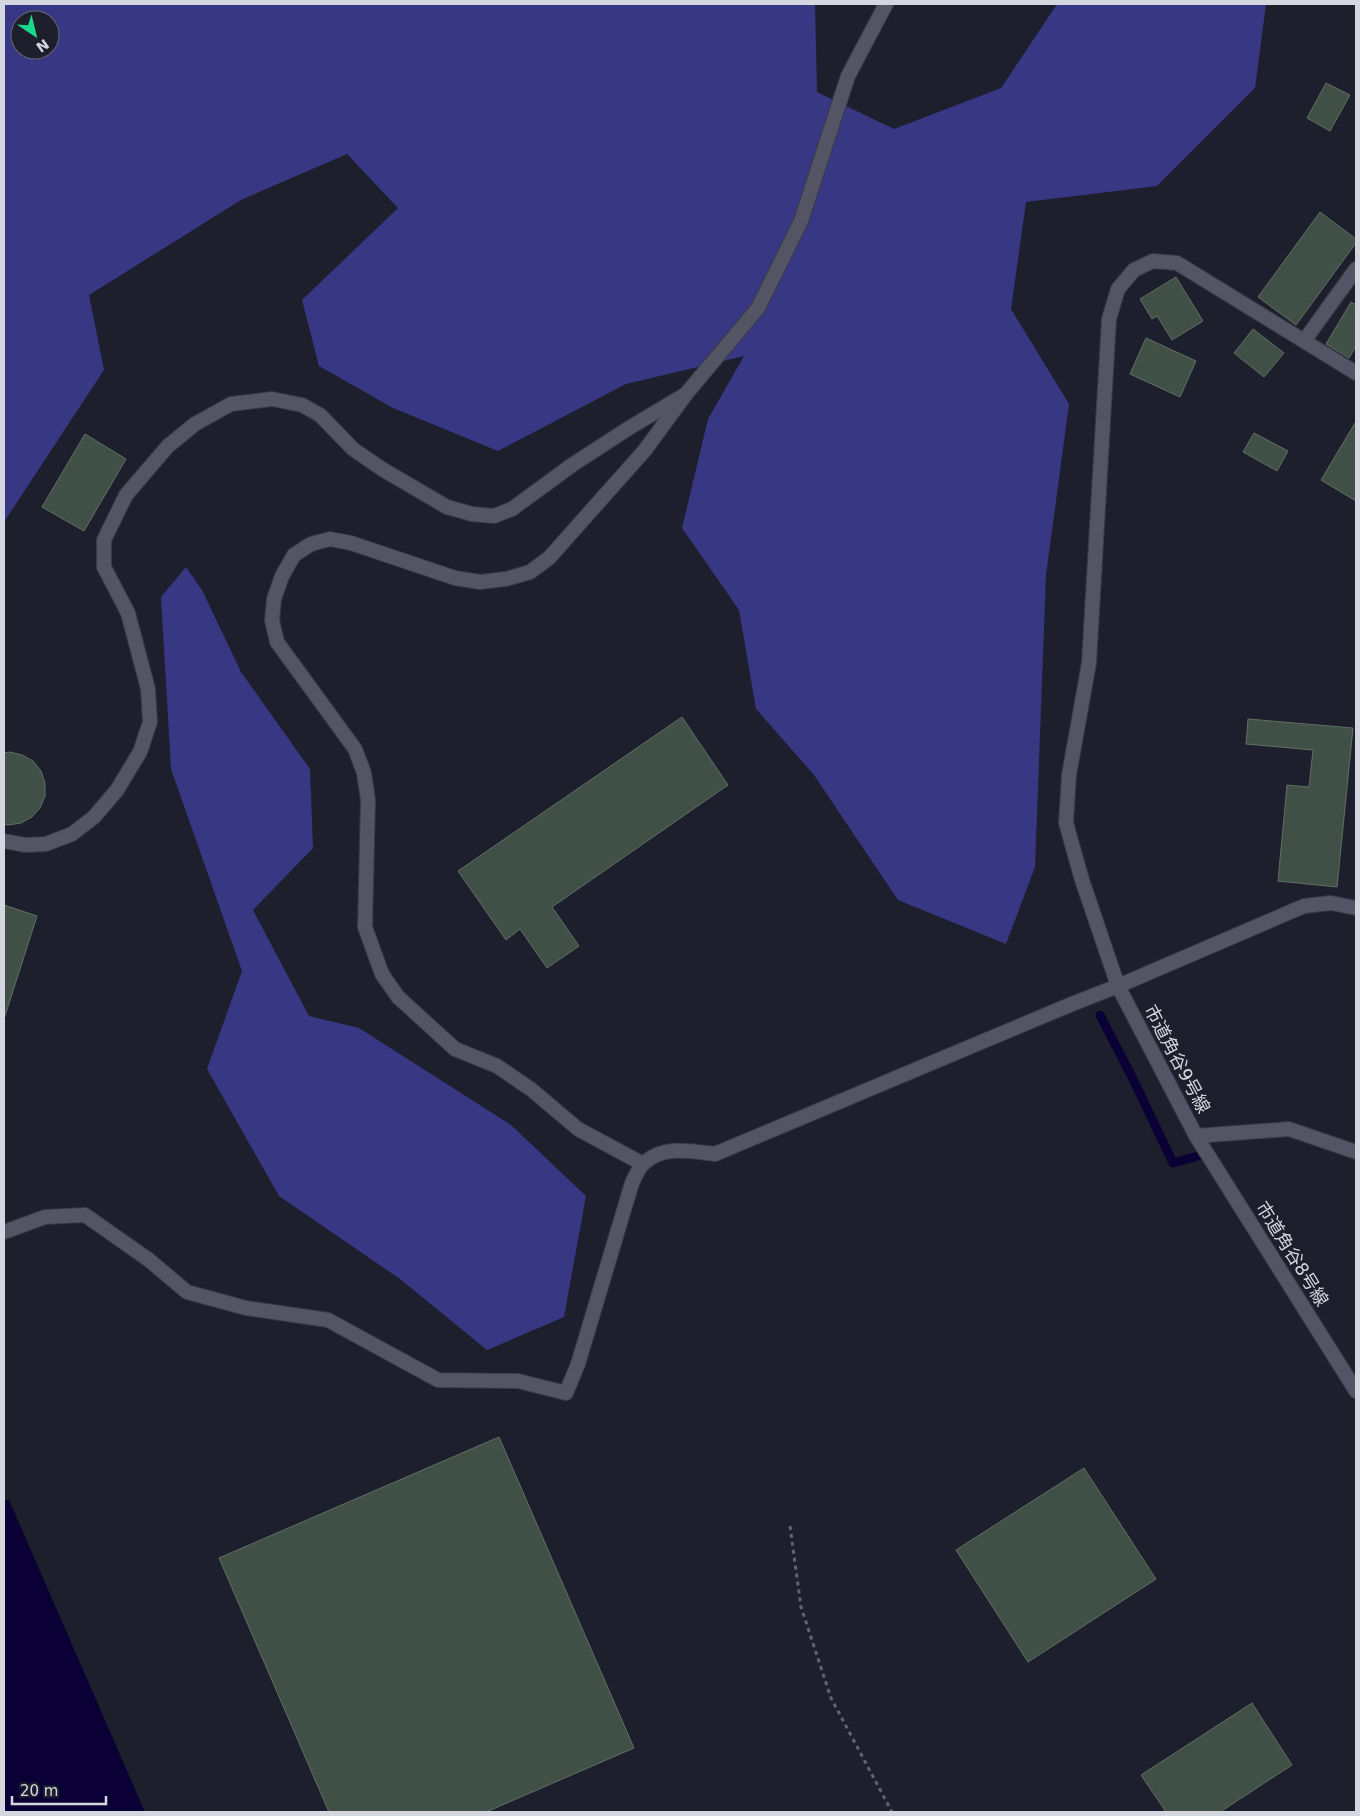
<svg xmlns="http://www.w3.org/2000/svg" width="1360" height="1816" viewBox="0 0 1360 1816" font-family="'DejaVu Sans','Noto Sans JP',sans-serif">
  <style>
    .forest { fill: #383784; fill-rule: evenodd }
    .water { fill: #0a0036 }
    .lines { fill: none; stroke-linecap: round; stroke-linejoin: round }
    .stream { stroke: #0a0036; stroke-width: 9 }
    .building { fill: #405046; stroke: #5f7066 }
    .service-casing { stroke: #393a45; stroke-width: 16 }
    .minor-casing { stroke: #393a45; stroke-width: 16 }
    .path { stroke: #61636f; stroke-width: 3; stroke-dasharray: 4 4; stroke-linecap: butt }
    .service { stroke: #535565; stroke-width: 14 }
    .minor { stroke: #535565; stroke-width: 14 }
    .labels { text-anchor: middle; stroke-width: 5; stroke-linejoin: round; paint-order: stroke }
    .street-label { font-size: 18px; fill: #d5d7e0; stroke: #1d1f2c }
  </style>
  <rect width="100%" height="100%" fill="#1d1f2c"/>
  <path class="forest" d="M4,4H815L817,92L894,129L1001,88L1057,4H1266L1255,88L1157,186L1026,202L1011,309L1069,404L1046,575L1035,867L1006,944L898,900L814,775L756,709L739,610L682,528L708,419L744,356L626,384L498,451L393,408L319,366L302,300L398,208L347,154L241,200L89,295L104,370L4,522ZM20,20H50V50H20Z
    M186,567L202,590L241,672L310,769L313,848L253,910L309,1016L359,1028L511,1125L586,1196L564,1317L487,1350L400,1279L279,1196L207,1069L242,971L171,769L161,597Z"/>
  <path class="water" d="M4,1500H9L145,1812H4Z"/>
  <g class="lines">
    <path class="stream" d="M1100,1015L1134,1081L1173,1163L1209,1153L1210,1155"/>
  </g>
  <path class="building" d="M1326,83L1350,95L1330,131L1307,118Z
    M1320,212L1356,239V243L1296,325L1258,297Z
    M1176,277L1203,321L1172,340L1157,316L1152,319L1140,299Z
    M1351,302L1356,305V346L1349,358L1326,344Z
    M1253,329L1284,353L1264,377L1234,353Z
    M1146,338L1196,361L1180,397L1130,374Z
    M1355,423L1356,424V501L1321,480Z
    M1254,433L1288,451L1277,471L1243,452Z
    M85,434L126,459L84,531L42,507Z
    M682,717L728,785L552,907L579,946L547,968L520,929L506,940L458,871Z
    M1248,719L1353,728L1337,887L1278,881L1287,785L1309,787L1313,750L1246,744Z
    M10,752L22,755L33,761L41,771L45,783V796L40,808L32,817L21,823L8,825L4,824V753Z
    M4,905L37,916L4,1019Z
    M499,1437L634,1748L486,1812H329L219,1558Z
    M1084,1468L1156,1579L1028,1662L956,1550Z
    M1252,1703L1292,1765L1220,1812H1166L1141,1775Z"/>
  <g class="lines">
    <g class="service-casing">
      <path id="service" d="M1118,986L1304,906L1331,903L1356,908
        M643,1164L578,1129L532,1090L497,1066L455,1049L398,997L382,974L365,927L368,800L364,773L355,749L277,642L272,620L274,599L282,576L294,555L311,544L330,539L351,543L455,578L480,582L506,579L530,572L549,558L645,450L686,394
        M4,1232L45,1217L85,1215L149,1260L187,1292L246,1308L328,1320L438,1380L518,1381L566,1393L578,1364"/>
    </g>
    <g class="minor-casing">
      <path id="minor" d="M1304,341L1356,269
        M4,841L25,845L46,844L72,834L94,817L117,790L140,752L150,722L148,689L128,613L104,567V540L126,495L168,446L195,424L231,404L272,399L302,405L320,415L353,449L382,469L447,507L472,514L494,516L512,509L572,465L629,428L686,394L758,308L801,221L848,76L886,4
        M1118,986L1196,1136L1289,1129L1356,1152
        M1196,1136L1356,1391
        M578,1364L632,1183C635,1177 639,1167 644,1163C664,1145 691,1151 715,1154L1072,1004L1118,986L1082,880L1066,823L1069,775L1089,663L1109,319L1118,289L1134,270L1153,261L1177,263L1356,373"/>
    </g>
    <path class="path" d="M790,1526L801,1607L831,1698L892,1812"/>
    <use href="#service" class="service"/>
    <use href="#minor" class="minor"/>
  </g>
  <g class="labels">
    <g class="street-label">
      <text transform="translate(1177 1059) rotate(62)" y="6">市道角谷9号線</text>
      <text transform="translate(1292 1254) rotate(58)" y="6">市道角谷8号線</text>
    </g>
  </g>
  <rect width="1360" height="1816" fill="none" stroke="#d5d7e0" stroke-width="10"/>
  <g transform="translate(35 35) rotate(145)"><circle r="24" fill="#1d1f2c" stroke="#676974"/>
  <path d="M0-4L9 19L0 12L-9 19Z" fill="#16d989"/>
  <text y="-8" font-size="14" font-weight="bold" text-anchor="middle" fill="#d5d7e0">N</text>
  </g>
  <path d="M12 1796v8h94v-8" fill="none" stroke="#d5d7e0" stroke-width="2.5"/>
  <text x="20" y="1796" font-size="15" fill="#d5d7e0" stroke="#1d1f2c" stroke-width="4" paint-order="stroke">20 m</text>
</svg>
